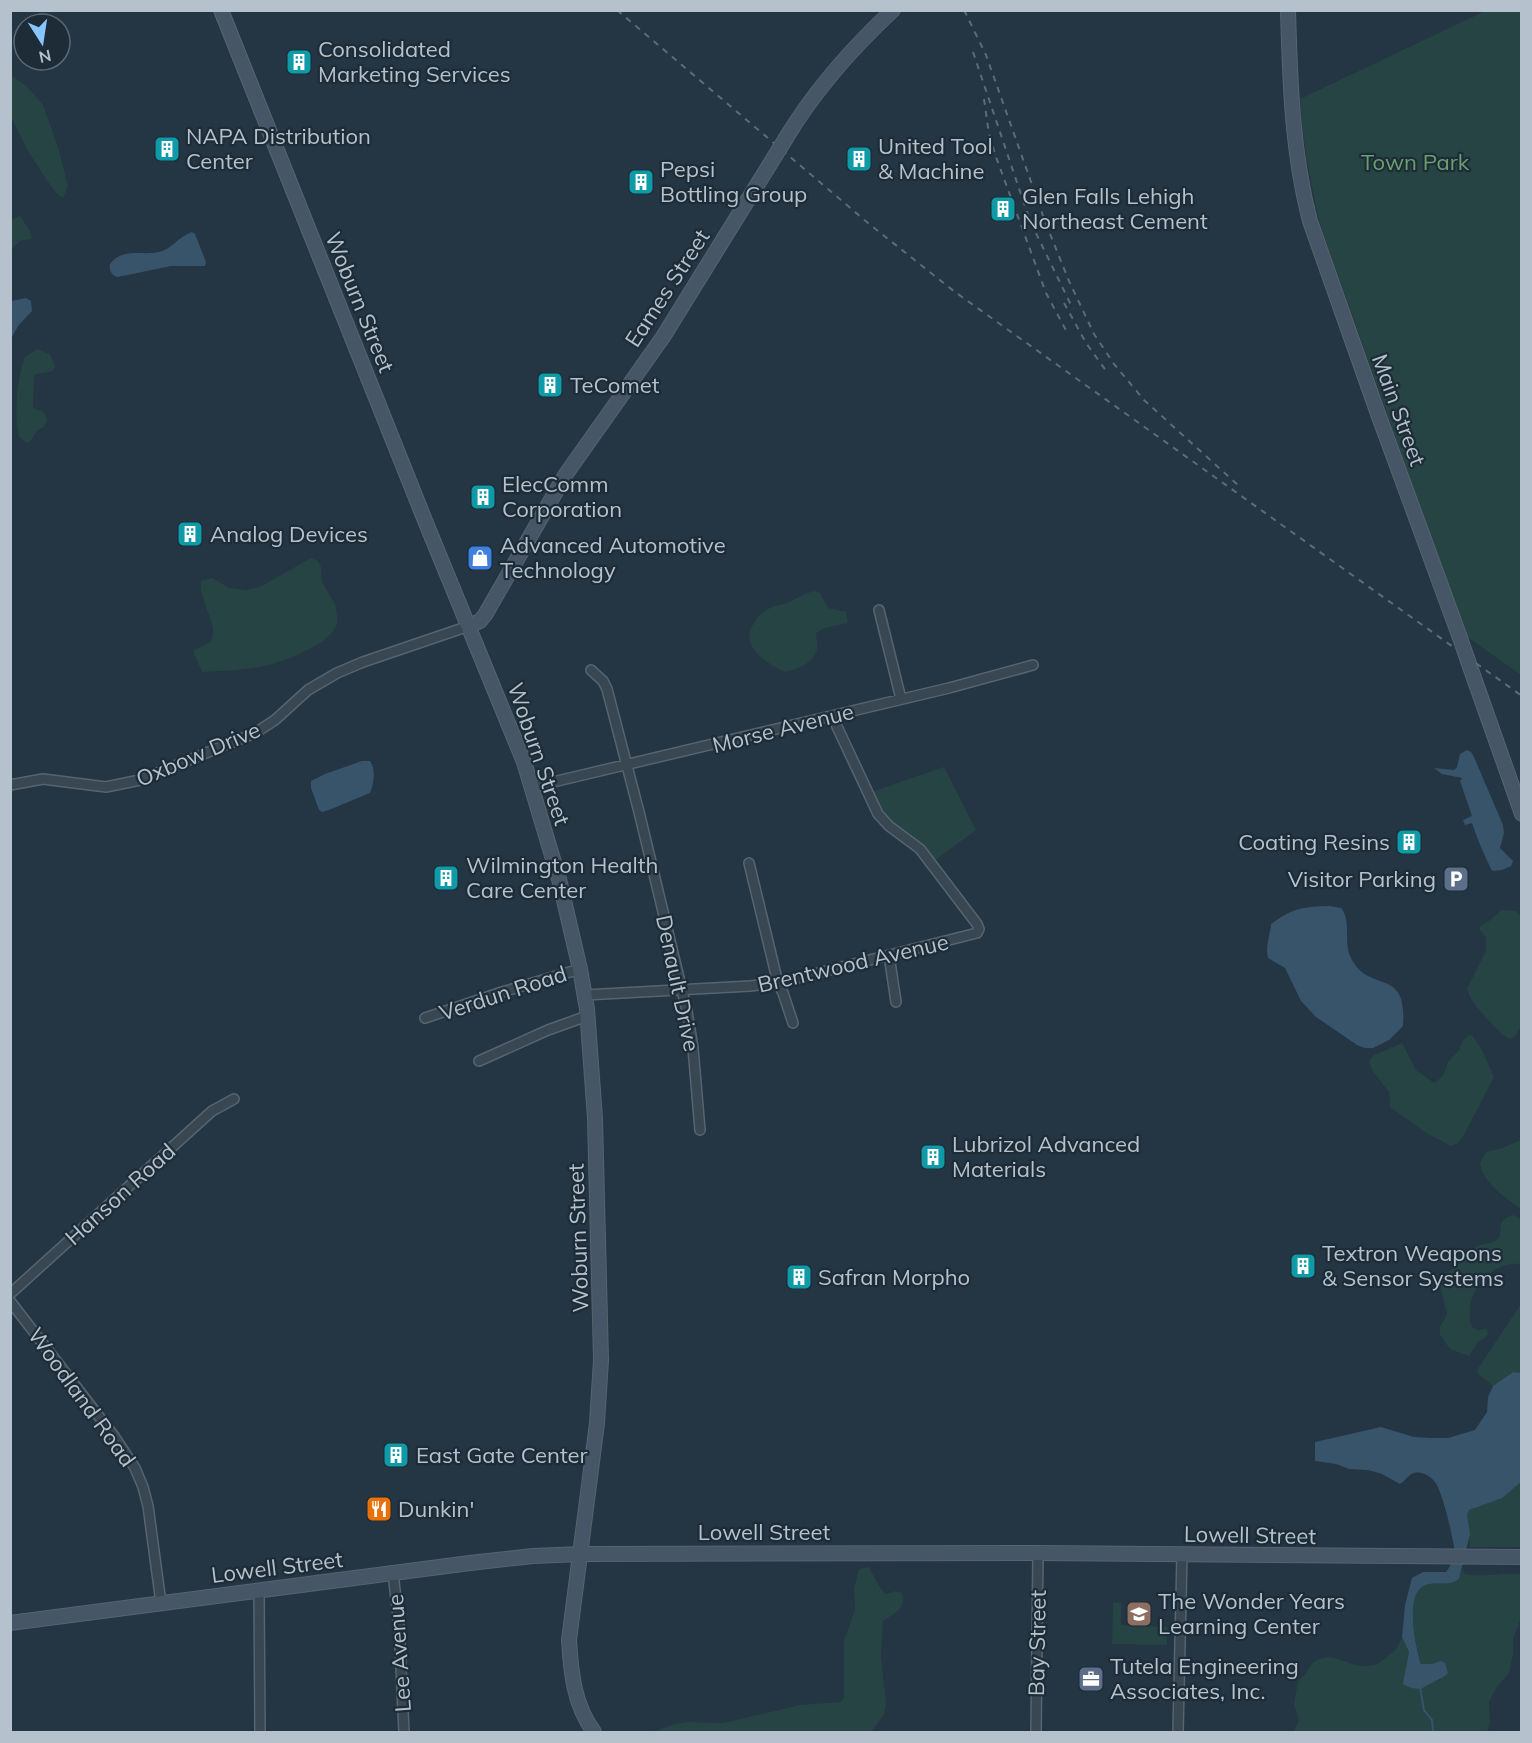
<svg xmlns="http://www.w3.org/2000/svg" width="1532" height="1743" viewBox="0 0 1532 1743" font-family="Mulish,sans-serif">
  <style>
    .green { fill: #264443 }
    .water { fill: #37546b }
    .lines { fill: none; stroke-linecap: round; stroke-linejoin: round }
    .stream { stroke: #37546b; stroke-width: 2 }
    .street-casing { stroke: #56646f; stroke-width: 12 }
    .secondary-casing { stroke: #56646f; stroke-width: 16 }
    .street { stroke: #384752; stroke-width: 9 }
    .secondary { stroke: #465666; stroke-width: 14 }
    .rail { stroke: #5a6b79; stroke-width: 2; stroke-dasharray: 6 6; stroke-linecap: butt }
    .secondary-bridge-casing { stroke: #56646f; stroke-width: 16; stroke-linecap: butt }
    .secondary-bridge { stroke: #465666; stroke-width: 14 }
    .labels { text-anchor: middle; stroke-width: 4.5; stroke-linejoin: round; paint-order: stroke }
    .poi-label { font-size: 22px; fill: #b5c1cc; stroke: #1d2c37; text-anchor: start }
    .park-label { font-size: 22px; fill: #6a9f6f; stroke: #1d2c37 }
    .street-label { font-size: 22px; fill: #b5c1cc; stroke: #1d2c37 }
  </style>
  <rect width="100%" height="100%" fill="#243543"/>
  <path class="green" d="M1485,11H1521V675L1466,636L1321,227C1310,184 1303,143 1300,99Z
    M10,74L27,87L43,105L58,147L68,186L63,198L56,193L46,179L28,151L11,117Z
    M20,216L30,231L32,239L20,241L11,250V220Z
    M37,349L50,354L55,366L53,371L36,374L34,376L33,405L34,408L44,412L47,420L44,427L37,431L30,442L27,443L20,438C13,420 17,375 25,357Z
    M311,558L318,561L321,567L322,582L335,604L338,622C331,640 315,646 299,654C265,670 239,670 202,672L194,654V650L210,642C221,626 198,602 201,581L212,578L229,588L247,590L262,586Z
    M815,591L820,593L828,608L846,612L848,623L825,628L816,633C816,638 818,645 817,649C814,663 798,669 785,672C769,665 740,647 752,626C756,619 760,613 768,609C774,605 783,605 790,602C798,597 806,593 815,591Z
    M944,767L976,830L934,861L890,823L871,792Z
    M1501,910L1516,911L1521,916V1027L1514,1038H1507L1502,1034C1490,1021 1472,1006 1467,989L1486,951V937L1479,929L1480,926L1490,920Z
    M1469,1035H1472L1482,1050L1494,1077L1464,1135L1458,1143L1451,1146L1428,1134L1390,1107L1389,1092L1372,1070L1369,1061L1374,1055L1402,1043L1416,1070L1434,1083L1443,1076L1448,1062L1459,1050L1463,1040Z
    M1521,1140H1522L1521,1209C1505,1197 1483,1184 1480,1162L1486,1152L1502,1148Z
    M1513,1215L1521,1219V1264C1490,1260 1461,1297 1472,1327L1478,1330L1487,1329L1488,1334L1484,1339L1478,1342L1469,1356L1450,1349L1440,1335V1327L1447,1314L1438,1278C1443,1272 1449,1272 1454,1268C1464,1260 1465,1252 1478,1246C1484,1244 1492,1243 1497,1240C1505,1234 1493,1220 1513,1215Z
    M1521,1304V1373L1513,1372L1493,1386L1478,1374L1477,1370Z
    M1521,1406V1547H1470L1464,1478Z
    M869,1567C873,1574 880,1590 886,1594L896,1591L902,1593C905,1611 896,1612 883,1621L881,1656L886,1704L884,1715L871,1732H653L674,1724L685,1722L723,1723L800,1705L841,1702L844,1698V1640L855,1610L854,1588L859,1569Z
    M1462,1569L1465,1574C1486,1578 1501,1572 1521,1574V1618L1513,1639V1654L1509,1673L1496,1688L1489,1702L1490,1722L1487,1732H1293L1299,1721L1294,1704L1298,1681C1307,1676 1308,1664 1317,1660C1334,1652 1347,1665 1364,1666C1368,1666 1374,1665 1378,1664C1390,1653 1396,1654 1402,1637L1409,1652L1407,1664L1428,1683L1441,1680L1432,1664L1422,1665C1416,1649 1405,1598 1422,1587C1432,1580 1445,1586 1459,1579Z
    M1113,1602L1121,1603V1625L1167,1627V1645L1112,1644Z"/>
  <path class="water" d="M192,232L195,234L206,262L205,266H171L118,277C112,276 109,271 110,264C123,247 142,256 159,252C172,249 179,236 192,232Z
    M26,298L31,301L32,311L18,326L11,339V301Z
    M1467,750L1471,752L1474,757L1503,825L1504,833L1500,848L1513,861L1511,866L1502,870L1493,871L1491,869C1484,854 1477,839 1472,823L1465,825L1463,820L1472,816L1460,781L1462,778L1442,774L1434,768L1454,770L1457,767L1460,754Z
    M362,761H370C376,769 374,784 370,793L329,810L322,812L319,810L311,788V781L325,774Z
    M1330,906L1341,908C1352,921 1343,943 1351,958C1369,995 1408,965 1403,1026L1389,1040L1373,1048H1365L1357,1045L1316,1017L1301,1001L1285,968L1268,958C1265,946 1270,936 1271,924C1294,907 1303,907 1330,906Z
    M1513,1372L1521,1373V1482L1502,1498L1469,1510L1467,1515L1470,1534L1459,1579C1447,1588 1434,1579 1422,1587C1405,1598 1416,1648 1421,1664H1432L1441,1661L1445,1663L1448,1673C1440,1681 1430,1682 1421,1689L1411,1688L1403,1684L1409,1652L1402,1637L1405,1605L1412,1578L1423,1572H1446C1451,1567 1455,1553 1454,1546C1451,1531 1443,1493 1435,1482C1430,1476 1422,1471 1414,1473C1409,1474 1405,1481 1400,1484L1382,1474L1368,1470L1349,1469L1336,1464L1315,1461V1442L1381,1427L1414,1437L1431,1438H1448L1475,1430L1487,1412L1488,1397L1493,1386Z"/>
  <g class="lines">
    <path class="stream" d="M1420,1687L1424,1710L1432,1720L1433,1732"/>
    <g class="street-casing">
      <path id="street" d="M879,610L901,699
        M591,670L603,681L607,689L639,812L687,1011L693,1048L700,1130
        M10,785L43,779L106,787L140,780L255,733L275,720L308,690L337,673L363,662L469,626
        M532,787L949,688L1033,665
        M749,863L778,983L783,993L793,1023
        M889,955L896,1002
        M585,995L750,986L778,983L977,933L979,929L977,924L920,849L889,826L878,814L832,716
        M425,1018L502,992L580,969
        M479,1061L548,1030L587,1016
        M10,1294L212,1111L234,1099
        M10,1301L114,1436L135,1468L143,1487L148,1506L161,1603
        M393,1573L399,1625L404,1732
        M259,1590L260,1732
        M1036,1732L1038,1553
        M1178,1732L1182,1555"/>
    </g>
    <g class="secondary-casing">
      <path id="secondary" d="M221,10L426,523L524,762L559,879L580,969L587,1009L595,1118L601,1360L597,1423L569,1640C571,1673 574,1705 594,1732
        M1288,10C1290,82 1292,152 1310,221L1377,411L1459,635
        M786,138C815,90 851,49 893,10
        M469,626L480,621L485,615L566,474L663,337L775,156
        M1468,661L1522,814
        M10,1623L470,1563L533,1556L581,1554L1038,1553L1522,1557"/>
    </g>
    <use href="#street" class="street"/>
    <use href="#secondary" class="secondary"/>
    <path class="rail" d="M617,10L868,223L955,292L1522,696
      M964,10L986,55L1046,224L1069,281L1094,334L1114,364L1144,400L1239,486
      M973,52L1030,221L1073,309
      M984,99L989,134L996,157L1046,293L1068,334
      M1064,303L1086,343L1107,372"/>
    <g class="secondary-bridge-casing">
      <path id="secondary-bridge" d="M775,156L786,138
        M1459,635L1468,661"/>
    </g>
    <use href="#secondary-bridge" class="secondary-bridge"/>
  </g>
  <defs>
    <g id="building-square" transform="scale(1.35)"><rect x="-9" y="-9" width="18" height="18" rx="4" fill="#0f9aa8" stroke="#1d2c37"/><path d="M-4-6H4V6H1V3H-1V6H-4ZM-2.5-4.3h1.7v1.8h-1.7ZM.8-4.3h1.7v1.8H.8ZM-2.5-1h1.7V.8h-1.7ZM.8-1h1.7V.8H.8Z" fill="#fff"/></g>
    <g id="shop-square" transform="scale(1.35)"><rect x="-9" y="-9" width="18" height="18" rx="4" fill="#3f7fe0" stroke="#1d2c37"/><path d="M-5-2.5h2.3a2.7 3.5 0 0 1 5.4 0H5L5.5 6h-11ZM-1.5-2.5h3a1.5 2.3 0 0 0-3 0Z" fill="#fff"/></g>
    <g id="parking-square" transform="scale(1.35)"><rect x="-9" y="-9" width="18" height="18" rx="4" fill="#5c6f8a" stroke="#1d2c37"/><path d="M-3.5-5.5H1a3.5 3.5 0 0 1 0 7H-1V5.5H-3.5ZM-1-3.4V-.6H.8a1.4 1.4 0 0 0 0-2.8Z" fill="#fff"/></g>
    <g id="restaurant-square" transform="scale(1.35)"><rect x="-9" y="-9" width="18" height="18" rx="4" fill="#e8710a" stroke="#1d2c37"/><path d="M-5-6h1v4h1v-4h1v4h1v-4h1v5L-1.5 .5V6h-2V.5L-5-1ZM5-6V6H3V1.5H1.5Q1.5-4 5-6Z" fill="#fff"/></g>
    <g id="school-square" transform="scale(1.35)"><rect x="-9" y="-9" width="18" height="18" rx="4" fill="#8d6e63" stroke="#1d2c37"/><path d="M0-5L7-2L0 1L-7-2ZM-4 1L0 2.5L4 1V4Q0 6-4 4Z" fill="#fff"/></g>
    <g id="office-square" transform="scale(1.35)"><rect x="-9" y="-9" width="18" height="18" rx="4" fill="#5c6f8a" stroke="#1d2c37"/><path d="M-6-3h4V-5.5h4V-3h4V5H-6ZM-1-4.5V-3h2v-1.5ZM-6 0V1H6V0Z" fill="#fff"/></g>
  </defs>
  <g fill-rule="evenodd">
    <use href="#building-square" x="299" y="62"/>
    <use href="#building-square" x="167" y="149"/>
    <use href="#building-square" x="859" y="159"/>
    <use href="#building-square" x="641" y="182"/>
    <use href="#building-square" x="1003" y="209"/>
    <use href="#building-square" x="550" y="385"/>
    <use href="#building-square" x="483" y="497"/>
    <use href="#building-square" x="190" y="534"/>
    <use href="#shop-square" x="480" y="558"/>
    <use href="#building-square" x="1409" y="842"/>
    <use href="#building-square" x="446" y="878"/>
    <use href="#parking-square" x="1456" y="879"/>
    <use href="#building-square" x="933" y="1157"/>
    <use href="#building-square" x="1303" y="1266"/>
    <use href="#building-square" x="799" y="1277"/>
    <use href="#building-square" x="396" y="1455"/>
    <use href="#restaurant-square" x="379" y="1509"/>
    <use href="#school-square" x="1139" y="1614"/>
    <use href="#office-square" x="1091" y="1679"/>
  </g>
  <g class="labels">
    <g class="poi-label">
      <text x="318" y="57">Consolidated<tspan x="318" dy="25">Marketing Services</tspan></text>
      <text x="186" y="144">NAPA Distribution<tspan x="186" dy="25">Center</tspan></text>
      <text x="878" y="154">United Tool<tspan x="878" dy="25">&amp; Machine</tspan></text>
      <text x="660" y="177">Pepsi<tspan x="660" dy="25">Bottling Group</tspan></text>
      <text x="1022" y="204">Glen Falls Lehigh<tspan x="1022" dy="25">Northeast Cement</tspan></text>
      <text x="570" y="393">TeComet</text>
      <text x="502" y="492">ElecComm<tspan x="502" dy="25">Corporation</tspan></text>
      <text x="210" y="542">Analog Devices</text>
      <text x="500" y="553">Advanced Automotive<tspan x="500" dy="25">Technology</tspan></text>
      <text x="1390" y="850" text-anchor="end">Coating Resins</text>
      <text x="466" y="873">Wilmington Health<tspan x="466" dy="25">Care Center</tspan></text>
      <text x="1436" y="887" text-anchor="end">Visitor Parking</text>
      <text x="952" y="1152">Lubrizol Advanced<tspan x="952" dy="25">Materials</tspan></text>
      <text x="1322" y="1261">Textron Weapons<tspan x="1322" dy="25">&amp; Sensor Systems</tspan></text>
      <text x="818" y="1285">Safran Morpho</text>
      <text x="416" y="1463">East Gate Center</text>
      <text x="398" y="1517">Dunkin'</text>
      <text x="1158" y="1609">The Wonder Years<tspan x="1158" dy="25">Learning Center</tspan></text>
      <text x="1110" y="1674">Tutela Engineering<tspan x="1110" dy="25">Associates, Inc.</tspan></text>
    </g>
    <g class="park-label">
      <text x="1415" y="170">Town Park</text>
    </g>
    <g class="street-label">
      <text transform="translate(667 288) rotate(-57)" y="8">Eames Street</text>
      <text transform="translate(360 302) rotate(68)" y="8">Woburn Street</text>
      <text transform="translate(1399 410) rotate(70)" y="8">Main Street</text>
      <text transform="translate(783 728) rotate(-14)" y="8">Morse Avenue</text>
      <text transform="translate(198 754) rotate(-23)" y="8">Oxbow Drive</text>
      <text transform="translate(539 754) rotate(71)" y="8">Woburn Street</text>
      <text transform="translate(853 963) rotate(-13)" y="8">Brentwood Avenue</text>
      <text transform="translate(678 983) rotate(78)" y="8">Denault Drive</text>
      <text transform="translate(503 993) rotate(-18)" y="8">Verdun Road</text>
      <text transform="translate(120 1194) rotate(-42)" y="8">Hanson Road</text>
      <text transform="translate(578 1238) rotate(-92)" y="8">Woburn Street</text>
      <text transform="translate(82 1397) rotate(54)" y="8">Woodland Road</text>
      <text x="764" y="1540">Lowell Street</text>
      <text transform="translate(1250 1535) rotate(1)" y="8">Lowell Street</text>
      <text transform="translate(277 1567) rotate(-7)" y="8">Lowell Street</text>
      <text transform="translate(1037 1643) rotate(-89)" y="8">Bay Street</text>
      <text transform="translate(399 1653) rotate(-94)" y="8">Lee Avenue</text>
    </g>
  </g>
  <rect width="1532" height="1743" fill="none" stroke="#b5c1cc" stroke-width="24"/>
  <g transform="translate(42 42) rotate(168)"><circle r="28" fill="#1d2c37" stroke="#5a6873" stroke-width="1.5"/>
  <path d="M0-4.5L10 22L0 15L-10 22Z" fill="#87c6ff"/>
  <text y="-9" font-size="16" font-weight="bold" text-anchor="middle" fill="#b5c1cc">N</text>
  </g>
</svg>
